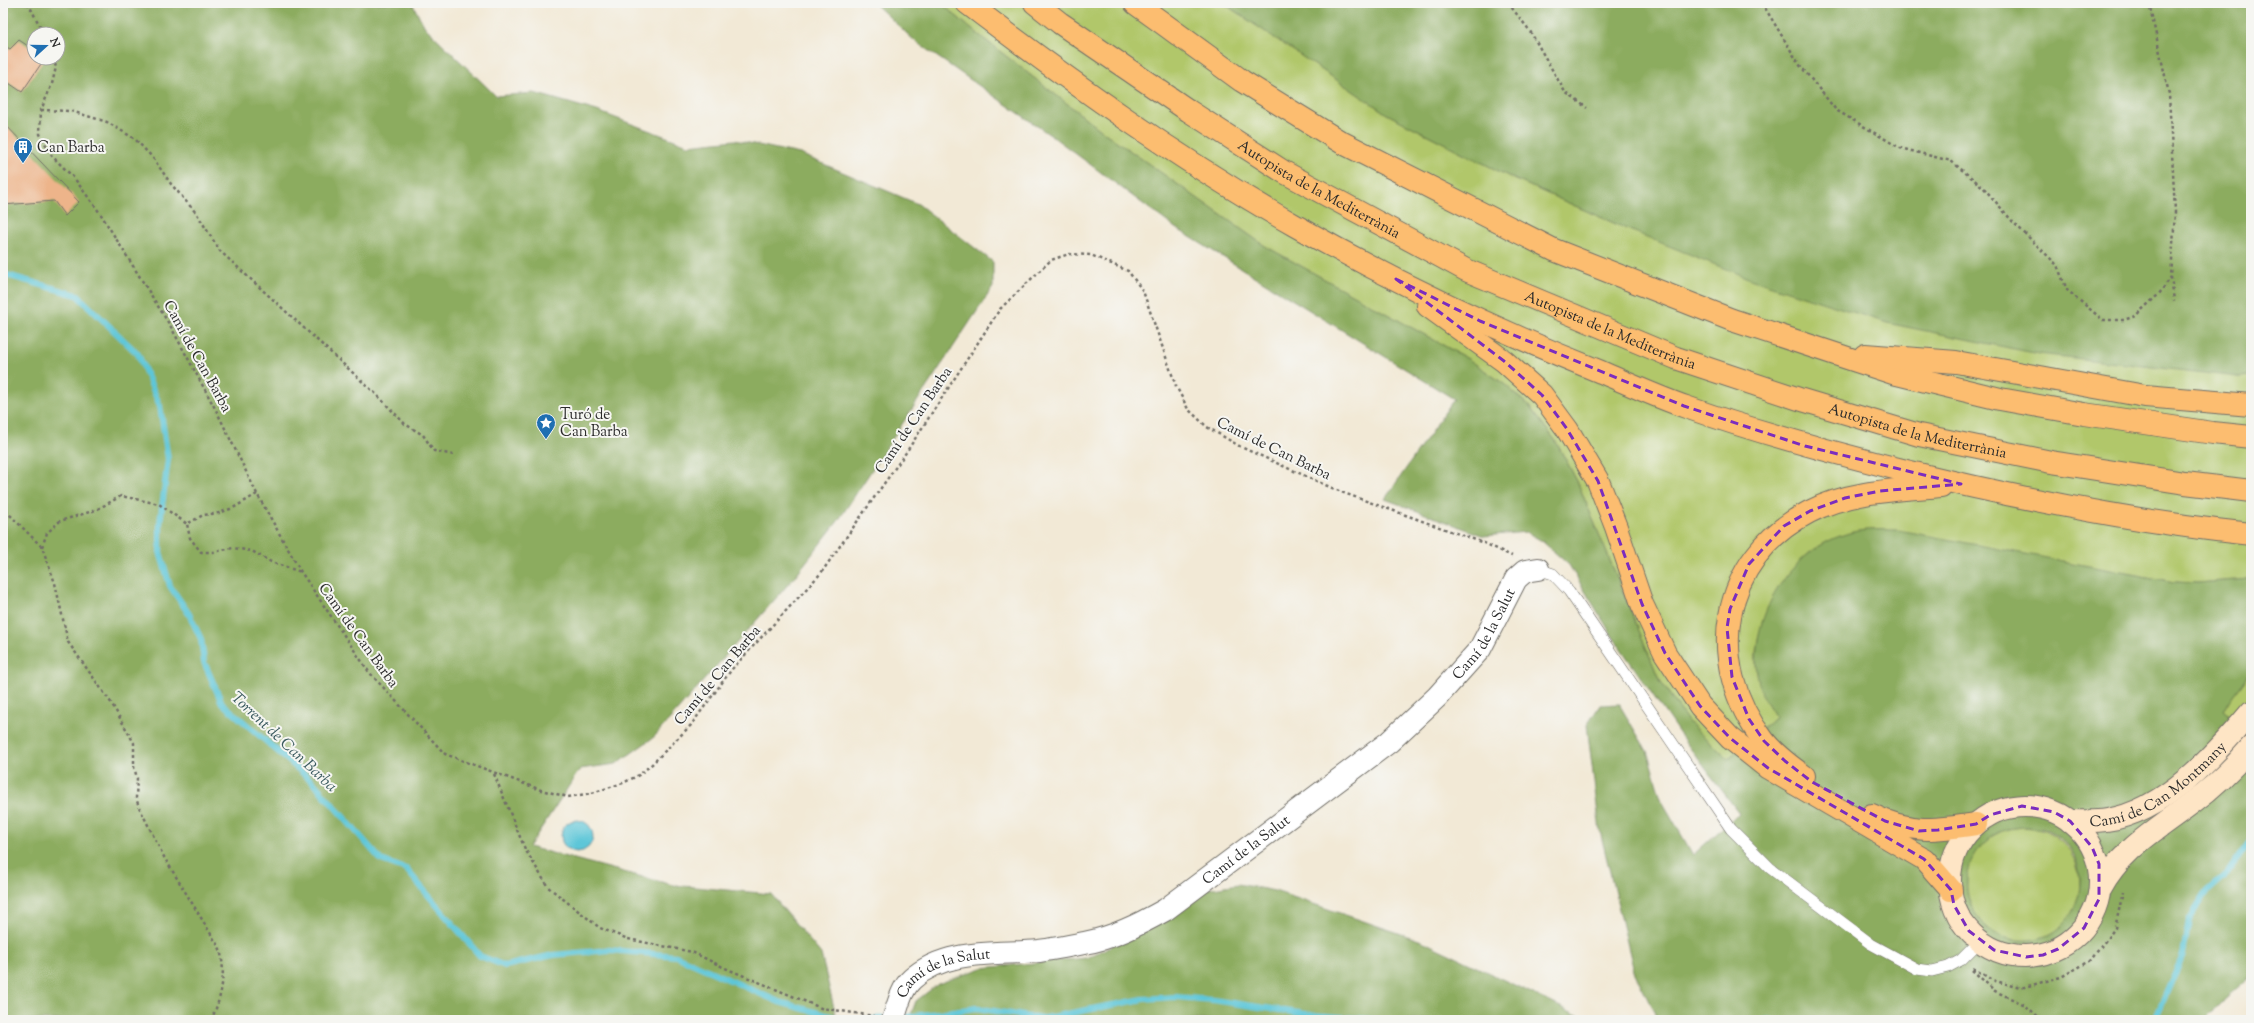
<svg xmlns="http://www.w3.org/2000/svg" width="2254" height="1023" viewBox="0 0 2254 1023" font-family="'Sorts Mill Goudy',serif">
  <style>
    .green { fill: #b1c76b; stroke: #6e794b }
    .forest { fill: #8cac5f; stroke: #5c6c45; fill-rule: evenodd }
    .water { fill: #5dc6d8; stroke: #447882 }
    .lines { fill: none; stroke-linecap: round; stroke-linejoin: round }
    .stream { stroke: #5dc6d8; stroke-width: 6 }
    .building { fill: #edb48a }
    .lane-casing { stroke: #716e67; stroke-width: 12 }
    .street-casing { stroke: #716e67; stroke-width: 24 }
    .secondary-casing { stroke: #716e67; stroke-width: 24 }
    .highway-casing { stroke: #716e67; stroke-width: 24 }
    .path { stroke: #716e67; stroke-width: 2.5; stroke-dasharray: 3 3; stroke-linecap: butt }
    .lane { stroke: #fff; stroke-width: 11 }
    .street { stroke: #fff; stroke-width: 22 }
    .secondary { stroke: #fee5c5; stroke-width: 22 }
    .highway { stroke: #fcbd6f; stroke-width: 22 }
    .marked { fill: none; stroke: #7b2cbf; stroke-width: 3; stroke-dasharray: 8 5; stroke-linejoin: round }
    .labels { text-anchor: middle; stroke-width: 4; stroke-linejoin: round; paint-order: stroke }
    .poi-label { font-size: 15px; fill: #2b2b2b; stroke: #f6f6f2; text-anchor: start }
    .street-label { font-size: 15px; fill: #2b2b2b; stroke: #f6f6f2 }
    .water-label { font-size: 16px; font-style: italic; fill: #3a5a5f; stroke: #f6f6f2 }
  </style>
  <rect width="100%" height="100%" fill="#f6f6f2"/>
  <filter id="ink" filterUnits="userSpaceOnUse"><feTurbulence type="fractalNoise" baseFrequency=".025" numOctaves="2"/><feDisplacementMap in="SourceGraphic" scale="8" xChannelSelector="R" yChannelSelector="G"/><feConvolveMatrix kernelMatrix="1 2 1 2 8 2 1 2 1" color-interpolation-filters="sRGB"/></filter>
  <filter id="wash" filterUnits="userSpaceOnUse"><feTurbulence type="fractalNoise" baseFrequency=".012" numOctaves="4" result="noise"/><feDisplacementMap in="SourceGraphic" scale="16" xChannelSelector="R" yChannelSelector="G"/><feGaussianBlur stdDeviation="0.9" result="paint"/><feColorMatrix in="noise" values="0 0 0 0 0 0 0 0 0 0 0 0 0 0 0 0 0 1.4 0 .05"/><feComposite in="paint" operator="in"/></filter>
  <g filter="url(#wash)">
    <rect width="100%" height="100%" fill="#f2e9d6"/>
    <path class="green" d="M941,3H1223L1387,114L1514,179L1632,231L2239,377L2251,376V579L2196,583L2174,582L1887,530C1859,529 1835,535 1812,551C1802,557 1795,571 1789,580C1754,625 1742,667 1776,717L1728,759L1689,723L1659,679L1577,481L1555,440L1528,405L1504,384L1468,359L1265,246L1102,131L970,28Z
      M2251,672V735L2223,710Z
      M1966 884a57 57 0 1 1 114 0a57 57 0 1 1-114 0Z"/>
    <path class="forest" d="M3,3H412L425,27L496,96L534,93L597,111L688,145L735,140L800,154L918,204L993,262V287L838,521L792,580L654,737L616,764L580,769L529,847L673,885L771,894L821,954L837,1020H3ZM34,34H58V58H34Z
      M874,3H941L970,28L1102,131L1265,246L1468,359L1504,384L1528,405L1555,440L1577,481L1659,679L1689,723L1728,759L1776,717C1770,708 1764,699 1760,688C1743,626 1786,552 1846,534C1863,528 1880,530 1898,530L2174,582L2196,583L2251,579V672L2223,710L2251,735V977L2222,1002L2204,1020H1653L1655,1014L1634,971L1600,831L1587,725L1600,705L1619,704L1647,751L1662,801L1693,855L1739,813L1681,736L1613,637L1569,565L1542,541L1526,532L1484,536L1385,499L1454,399L1174,227L1056,139L916,42ZM2024,827C2029,827 2036,828 2042,829C2105,851 2085,946 2017,940C2002,939 1986,930 1977,916C1959,891 1966,856 1990,838C1999,830 2012,828 2024,827Z
      M1223,3H2251V376L2239,377L2039,354L1887,323L1753,280L1632,231L1514,179L1387,114Z
      M1238,884L1275,891L1422,941L1588,1020H909L916,1001L938,984L982,968L1086,958L1160,923L1207,889Z"/>
    <path class="water" d="M561 836a16 16 0 1 1 32 0a16 16 0 1 1-32 0Z"/>
    <g class="lines">
      <path class="stream" d="M3,274L77,295L138,354L160,406L168,459L160,523V552L170,586L189,614L201,639L204,662L222,703L313,782L381,860L406,869L480,956L505,966L553,955L610,950L676,956L779,1002L844,1020
        M898,1018L977,1008L1041,1019L1143,999L1175,997L1213,1000L1312,1015L1378,1020
        M861,1020L889,1018
        M1767,1020H1770
        M2155,1020L2183,954L2189,920L2207,892L2227,874L2251,840"/>
    </g>
    <g id="blocks">
      <path class="building" d="M19,40L34,50V58H45L22,92L3,79V45L10,49Z
        M3,122L79,202L65,216L54,201L3,205Z"/>
    </g>
  </g>
  <g filter="url(#ink)">
    <use href="#blocks" fill-opacity="0" stroke="#716e67" stroke-width="1"/>
    <g class="lines">
      <g class="lane-casing">
        <path id="lane" d="M1538,569L1553,574L1569,591L1731,829L1770,868L1871,944L1917,969L1932,971L1948,967L1961,960L1980,941"/>
      </g>
      <g class="street-casing">
        <g id="street">
          <path id="s1" d="M893,1020C898,1006 901,989 912,979C946,948 997,955 1039,951C1054,949 1069,946 1084,943C1113,938 1140,924 1165,910L1389,742L1437,697L1480,649L1516,579L1525,571L1538,569"/>
        </g>
      </g>
      <g class="secondary-casing">
        <g id="secondary">
          <circle cx="2025" cy="881" r="75"/>
          <path id="s2" d="M2070,821C2082,821 2095,822 2107,820C2165,811 2215,755 2251,712"/>
          <path d="M2100,889C2122,848 2158,829 2193,802C2215,786 2234,767 2251,747"/>
        </g>
      </g>
      <g class="highway-casing">
        <g id="highway">
          <path d="M967,3C1072,83 1180,160 1294,225C1393,281 1496,330 1601,372C1629,384 1657,397 1686,407C1759,433 1834,453 1910,472C2022,499 2136,522 2251,534"/>
          <path id="s3" d="M1035,3L1060,23L1189,111L1284,172L1466,270L1676,358L1799,399L1919,435L2051,462L2185,483L2251,491"/>
          <path d="M1135,3L1242,81L1341,142L1554,250L1732,320L1893,373L2000,399L2084,414L2213,433L2251,437"/>
          <path d="M1428,306L1504,361L1542,395L1567,429L1598,481L1616,527L1642,604L1665,653L1700,706L1730,738L1768,768L1924,859L1951,890"/>
          <path d="M1865,355L1956,362L2145,396L2251,405"/>
          <path d="M1804,776C1790,766 1775,755 1764,741C1703,663 1720,558 1809,512C1849,491 1896,490 1941,486"/>
          <path d="M1872,815C1910,834 1936,830 1976,824"/>
        </g>
      </g>
      <path class="path" d="M28,3L44,34
        M1508,3L1530,31L1565,92L1587,108
        M1762,3L1799,64L1836,110L1900,148L1951,161L1983,187L2013,222L2057,265L2067,290L2103,320H2124L2135,316L2159,294L2171,277
        M2149,3L2169,94L2175,212L2171,277L2174,301
        M53,58L56,67L52,84L41,110L40,134L52,156L74,178L100,213L171,327L217,412L257,494L301,572L369,672L445,754L541,790L568,797L592,793L623,783L639,775L652,764L691,725L732,669L821,573L907,451L1000,309L1051,260L1069,254L1091,255L1128,271L1143,291L1176,386L1188,409L1207,427L1241,447L1341,492L1484,543L1512,556
        M41,110L71,111L107,122L135,139L153,158L171,184L197,214L220,251L377,395L405,424L423,435L434,451L454,455
        M257,494L233,508L219,513L203,515L187,524L190,538L201,552H213L233,548L252,551L271,562L301,572
        M3,505L8,513L42,547L55,583L68,642L112,704L134,743V767L137,778L136,798L139,807L164,857L220,949C226,974 222,997 211,1020
        M42,547L47,533L60,521L96,510L121,496L159,504L187,524
        M494,774L525,849L548,887L600,928L628,939L692,952L725,968L821,1008L874,1016
        M1973,968L1992,980L2021,988L2061,977L2090,961L2115,928L2123,892
        M1972,970L1995,991L2025,1005L2042,1020"/>
      <use href="#lane" class="lane"/>
      <use href="#street" class="street"/>
      <use href="#secondary" class="secondary"/>
      <use href="#highway" class="highway"/>
    </g>
  </g>
  <path class="marked" d="M1396,279L1480,321L1684,406L1805,446L1961,484L1880,491L1845,498L1810,511L1784,526L1749,564L1730,609L1727,628L1732,677L1749,719L1764,741L1785,761L1812,782L1885,821L1919,831L1938,830L1976,824L1990,815L2022,806L2054,812L2070,821L2092,847L2099,864V899L2084,928L2058,949L2043,955L2026,957L1994,950L1969,931L1954,905L1951,890L1924,859L1768,768L1730,738L1700,706L1665,653L1642,604L1598,481L1567,429L1542,395L1504,361Z"/>
  <defs>
    <g id="building-pin" transform="scale(1)"><path d="M0 17L-7.5 6A9.5 9.5 0 1 1 7.5 6Z" fill="#1f6fb2" stroke="#f6f6f2"/><path d="M-4-6H4V6H1V3H-1V6H-4ZM-2.5-4.3h1.7v1.8h-1.7ZM.8-4.3h1.7v1.8H.8ZM-2.5-1h1.7V.8h-1.7ZM.8-1h1.7V.8H.8Z" fill="#fff"/></g>
    <g id="sight-pin" transform="scale(1)"><path d="M0 17L-7.5 6A9.5 9.5 0 1 1 7.5 6Z" fill="#1f6fb2" stroke="#f6f6f2"/><path d="M0-6L1.8-2.2L6-1.7L2.9 1.2L3.7 5.4L0 3.3L-3.7 5.4L-2.9 1.2L-6-1.7L-1.8-2.2Z" fill="#fff"/></g>
  </defs>
  <g fill-rule="evenodd">
    <use href="#building-pin" x="23" y="147"/>
    <use href="#sight-pin" x="546" y="423"/>
  </g>
  <g class="labels">
    <g class="poi-label">
      <text x="37" y="152">Can Barba</text>
      <text x="560" y="419">Turó de<tspan x="560" dy="17">Can Barba</tspan></text>
    </g>
    <g class="street-label">
      <text dy="5" stroke="none"><textPath href="#s3" startOffset="340">Autopista de la Mediterrània</textPath></text>
      <text dy="5" stroke="none"><textPath href="#s3" startOffset="664">Autopista de la Mediterrània</textPath></text>
      <text transform="translate(198 356) rotate(61)" y="5">Camí de Can Barba</text>
      <text transform="translate(913 420) rotate(-56)" y="5">Camí de Can Barba</text>
      <text dy="5" stroke="none"><textPath href="#s3" startOffset="988">Autopista de la Mediterrània</textPath></text>
      <text transform="translate(1274 448) rotate(26)" y="5">Camí de Can Barba</text>
      <text dy="5" stroke="none"><textPath href="#s1" startOffset="737">Camí de la Salut</textPath></text>
      <text transform="translate(359 635) rotate(54)" y="5">Camí de Can Barba</text>
      <text transform="translate(717 675) rotate(-50)" y="5">Camí de Can Barba</text>
      <text dy="5" stroke="none"><textPath href="#s2" startOffset="99">Camí de Can Montmany</textPath></text>
      <text dy="5" stroke="none"><textPath href="#s1" startOffset="413">Camí de la Salut</textPath></text>
      <text dy="5" stroke="none"><textPath href="#s1" startOffset="77">Camí de la Salut</textPath></text>
    </g>
    <g class="water-label">
      <text transform="translate(285 741) rotate(43)" y="6">Torrent de Can Barba</text>
    </g>
  </g>
  <rect width="2254" height="1023" fill="none" stroke="#f6f6f2" stroke-width="16"/>
  <g transform="translate(46 46) rotate(69)"><circle r="19" fill="#f6f6f2" stroke="#a5a5a2"/>
  <path d="M0-3L7 15L0 10L-7 15Z" fill="#1f6fb2"/>
  <text y="-6" font-size="11" font-weight="bold" text-anchor="middle" fill="#2b2b2b">N</text>
  </g>
</svg>
